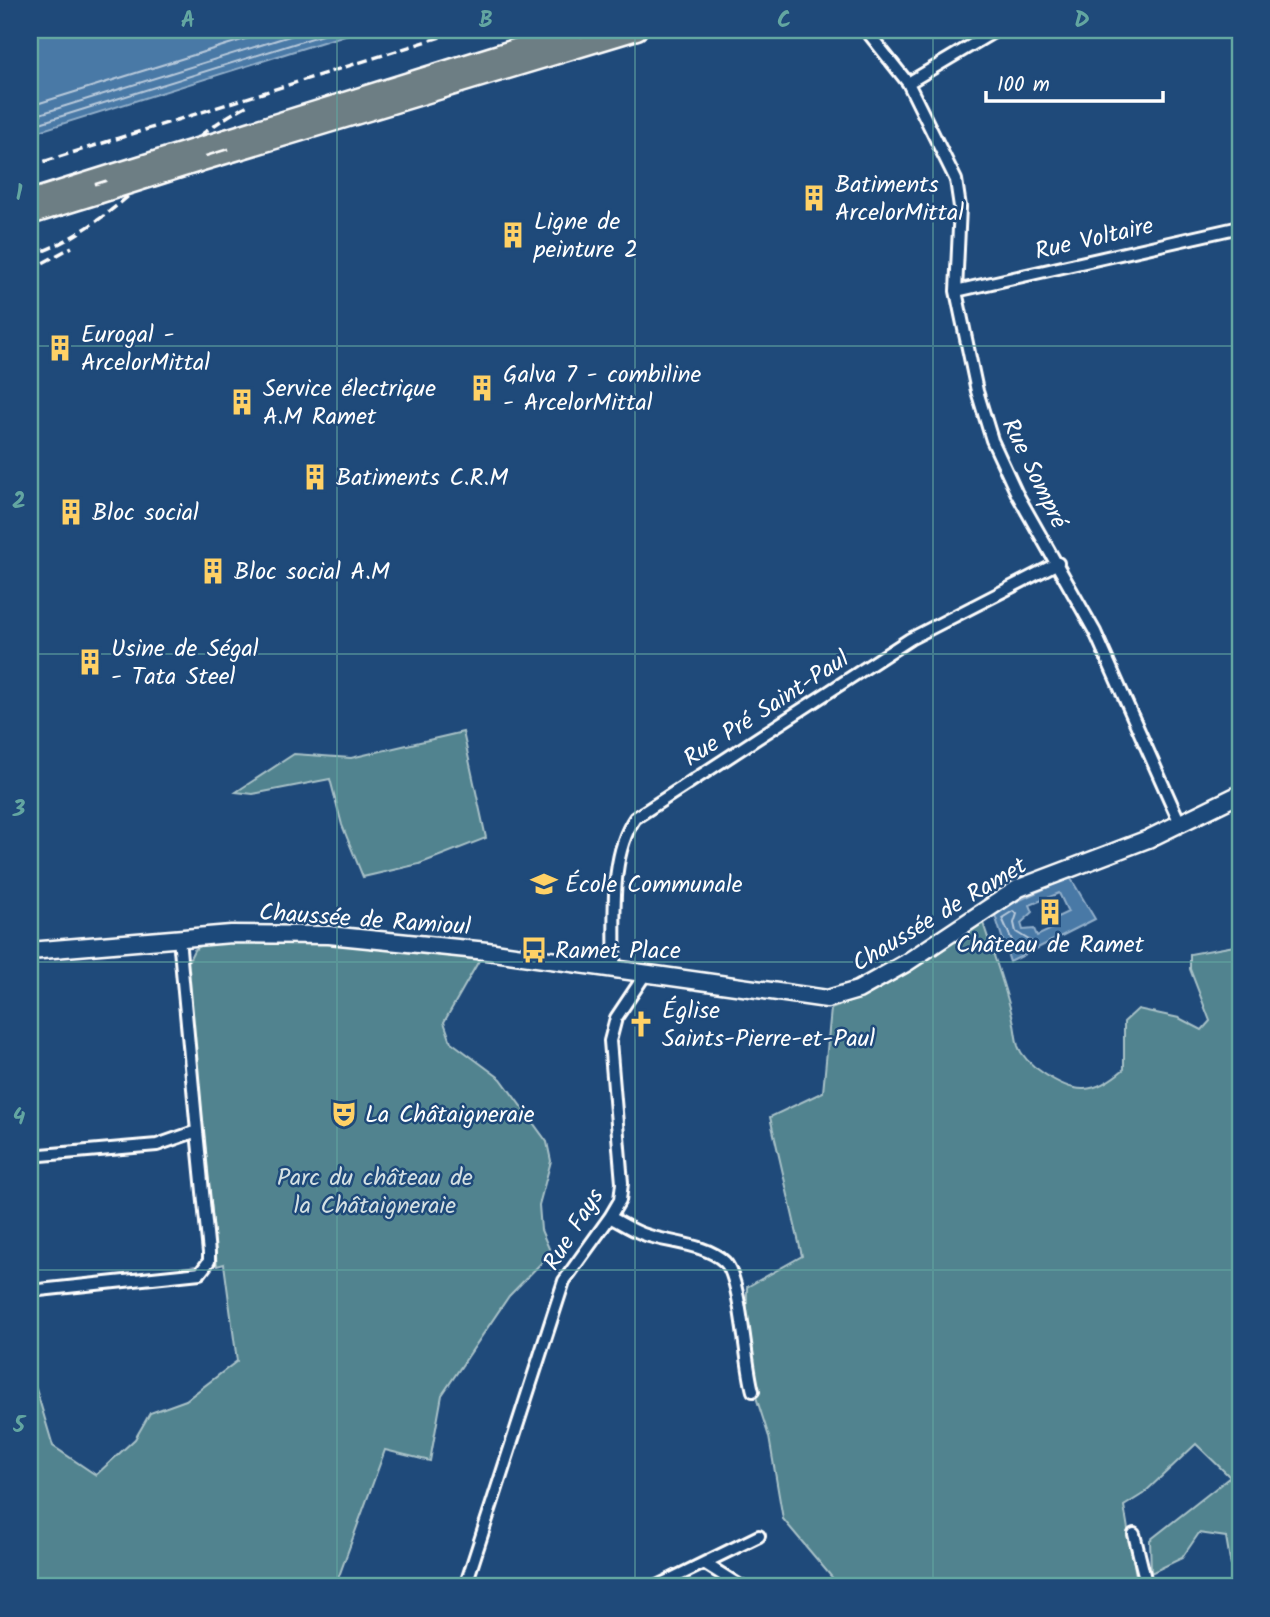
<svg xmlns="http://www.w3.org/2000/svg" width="1270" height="1617" viewBox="0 0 1270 1617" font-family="Kalam,sans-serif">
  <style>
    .green { fill: #51838f; stroke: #a8c1c7; stroke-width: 2 }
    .water { fill: #4a79a6; stroke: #92afca; stroke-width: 2; fill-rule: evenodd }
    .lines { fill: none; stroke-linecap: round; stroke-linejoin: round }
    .shore { stroke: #b7c9db; stroke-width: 2 }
    .minor-casing { stroke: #fff; stroke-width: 16 }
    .secondary-casing { stroke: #fff; stroke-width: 21 }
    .trunk-casing { stroke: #fff; stroke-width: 23 }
    .minor { stroke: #1f4a7a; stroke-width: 10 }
    .secondary { stroke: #1f4a7a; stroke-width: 16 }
    .trunk { stroke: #6d7e84; stroke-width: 18 }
    .rail { stroke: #fff; stroke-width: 3.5; stroke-dasharray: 10 5; stroke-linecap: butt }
    .trunk-bridge-casing { stroke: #fff; stroke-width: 23; stroke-linecap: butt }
    .trunk-bridge { stroke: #6d7e84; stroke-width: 18 }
    .grid { fill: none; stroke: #63a6a1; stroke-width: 2; stroke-opacity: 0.55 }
    .labels { text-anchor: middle; stroke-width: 5; stroke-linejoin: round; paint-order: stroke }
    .poi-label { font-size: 24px; fill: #fff; stroke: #1f4a7a; text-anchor: start }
    .street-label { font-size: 24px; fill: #fff; stroke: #1f4a7a }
    .park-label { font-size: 24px; fill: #d4e0e3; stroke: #1f4a7a }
    .neatline { fill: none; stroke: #63a6a1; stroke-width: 2.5 }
    .grid-label { font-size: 23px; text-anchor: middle; font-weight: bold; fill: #63a6a1 }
  </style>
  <rect width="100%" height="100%" fill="#1f4a7a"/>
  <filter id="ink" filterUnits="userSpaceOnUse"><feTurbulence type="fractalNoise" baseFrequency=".0143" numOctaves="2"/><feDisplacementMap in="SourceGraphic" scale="14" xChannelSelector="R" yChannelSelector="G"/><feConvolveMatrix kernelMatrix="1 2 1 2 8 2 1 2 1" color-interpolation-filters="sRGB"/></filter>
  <g filter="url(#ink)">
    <path class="green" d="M463,732L486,838L419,864L363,877L342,825L330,779L253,794L236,792L294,754L351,758Z
      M978,922L983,923C993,953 1004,983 1012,1015C1015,1025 1015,1036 1018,1046C1022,1057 1034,1067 1043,1073C1075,1095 1094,1095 1124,1069V1022L1138,1009L1179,1018L1202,1030L1210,1021L1190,969V954L1240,945V1578L1232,1572L1226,1537L1199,1533L1182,1558L1151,1573L1150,1540L1230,1477L1196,1444L1143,1494L1124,1506L1138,1587H840L783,1519L769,1437L746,1366L747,1287L802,1256L770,1117L823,1092L831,1009C885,990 935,959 978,922Z
      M301,939L481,957L444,1022L451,1042L501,1079L547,1142L551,1161L539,1205L541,1230L551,1253L509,1296L442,1395L430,1461L385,1450L335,1587H30V1392L36,1389L53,1446L96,1475L135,1439L150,1413L186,1400L237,1361L224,1264L217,1266L187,964L194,950L208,942Z"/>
    <path class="water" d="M30,30H361L30,134Z
      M1070,877L1095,919L1010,962L994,912ZM1059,893L1068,912L1053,919L1056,927L1037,936L1034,929L1023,930L1021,923L1033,912L1030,905Z"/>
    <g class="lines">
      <path class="shore" d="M30,106L274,30
        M30,117L309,30
        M30,126L338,30
        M1013,911L1017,914L1014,923L1016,932L1032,942L1017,952L1002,918Z"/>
      <g class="minor-casing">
        <path id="minor" d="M866,30L908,83L956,180L960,207L956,291L977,391L992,440L1017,494L1095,632L1180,823
          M908,83L997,30
          M956,291L1240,227
          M614,968C616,921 608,858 635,818L910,639L1058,563
          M30,1156L157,1145L197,1131L179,938
          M610,1217C621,1223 632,1230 643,1234C667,1243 705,1243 725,1262C741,1277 745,1364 753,1391
          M30,1291L200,1273L209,1261V1253L197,1131
          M1134,1534L1147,1587
          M704,1563L742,1587
          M465,1587L564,1281L610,1217L620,1200L622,1183L610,1041L616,1018L646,973
          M655,1587L759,1536"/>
      </g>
      <g class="secondary-casing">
        <path id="secondary" d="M30,951L231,934L329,935L487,951L827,999L858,990L906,963L1019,888L1148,839L1240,794"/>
      </g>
      <g class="trunk-casing">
        <path id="trunk" d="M226,139L576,30
          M199,162L637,30
          M30,200L113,174
          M30,215L98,194"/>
      </g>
      <use href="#minor" class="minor"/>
      <use href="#secondary" class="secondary"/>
      <use href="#trunk" class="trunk"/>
      <path class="rail" d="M30,166L463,30
        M30,256C120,225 168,145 250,104
        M30,270L72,247"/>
      <g class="trunk-bridge-casing">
        <path id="trunk-bridge" d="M113,174L226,139
          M98,194L199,162"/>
      </g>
      <use href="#trunk-bridge" class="trunk-bridge"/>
    </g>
  </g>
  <path class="grid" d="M337,30V1587M635,30V1587M933,30V1587M30,346H1240M30,654H1240M30,962H1240M30,1270H1240"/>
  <defs>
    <g id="building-bare" transform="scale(2.1)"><path d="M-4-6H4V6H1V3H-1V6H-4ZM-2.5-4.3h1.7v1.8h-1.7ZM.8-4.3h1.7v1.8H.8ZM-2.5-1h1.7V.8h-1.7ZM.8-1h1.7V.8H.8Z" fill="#ffd166" stroke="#1f4a7a" stroke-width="2.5" paint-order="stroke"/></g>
    <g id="school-bare" transform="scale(2.1)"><path d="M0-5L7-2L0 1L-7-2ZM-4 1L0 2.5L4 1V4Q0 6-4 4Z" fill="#ffd166" stroke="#1f4a7a" stroke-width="2.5" paint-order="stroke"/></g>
    <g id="bus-bare" transform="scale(2.1)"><path d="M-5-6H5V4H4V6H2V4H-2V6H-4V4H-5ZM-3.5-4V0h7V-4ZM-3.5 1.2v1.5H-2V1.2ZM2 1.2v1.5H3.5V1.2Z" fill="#ffd166" stroke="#1f4a7a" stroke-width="2.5" paint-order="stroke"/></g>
    <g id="church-bare" transform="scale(2.1)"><path d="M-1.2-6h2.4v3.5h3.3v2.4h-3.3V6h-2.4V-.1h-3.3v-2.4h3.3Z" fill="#ffd166" stroke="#1f4a7a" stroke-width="2.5" paint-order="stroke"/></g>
    <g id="theatre-bare" transform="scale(2.1)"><path d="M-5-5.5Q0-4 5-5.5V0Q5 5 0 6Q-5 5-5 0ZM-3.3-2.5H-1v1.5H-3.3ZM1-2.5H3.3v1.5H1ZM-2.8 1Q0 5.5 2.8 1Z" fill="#ffd166" stroke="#1f4a7a" stroke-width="2.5" paint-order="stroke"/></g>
  </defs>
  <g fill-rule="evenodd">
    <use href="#building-bare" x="814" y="198"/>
    <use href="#building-bare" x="513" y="235"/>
    <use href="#building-bare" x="60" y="348"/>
    <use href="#building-bare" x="482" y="388"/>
    <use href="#building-bare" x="242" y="402"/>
    <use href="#building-bare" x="315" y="477"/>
    <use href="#building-bare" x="71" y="512"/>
    <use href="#building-bare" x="213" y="571"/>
    <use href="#building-bare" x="90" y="662"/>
    <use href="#school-bare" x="544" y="884"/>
    <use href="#building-bare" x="1050" y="912"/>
    <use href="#bus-bare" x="534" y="950"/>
    <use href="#church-bare" x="641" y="1024"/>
    <use href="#theatre-bare" x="344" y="1114"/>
  </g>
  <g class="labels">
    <g class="poi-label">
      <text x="835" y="192">Batiments<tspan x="835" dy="28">ArcelorMittal</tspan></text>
      <text x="534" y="229">Ligne de<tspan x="534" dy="28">peinture 2</tspan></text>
      <text x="81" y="342">Eurogal -<tspan x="81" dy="28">ArcelorMittal</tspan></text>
      <text x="503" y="382">Galva 7 - combiline<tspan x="503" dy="28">- ArcelorMittal</tspan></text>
      <text x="263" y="396">Service électrique<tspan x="263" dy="28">A.M Ramet</tspan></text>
      <text x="336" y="485">Batiments C.R.M</text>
      <text x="92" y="520">Bloc social</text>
      <text x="234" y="579">Bloc social A.M</text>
      <text x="111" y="656">Usine de Ségal<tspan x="111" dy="28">- Tata Steel</tspan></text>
      <text x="565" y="892">École Communale</text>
      <text x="1050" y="952" text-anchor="middle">Château de Ramet</text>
      <text x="555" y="958">Ramet Place</text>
      <text x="662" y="1018">Église<tspan x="662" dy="28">Saints-Pierre-et-Paul</tspan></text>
      <text x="365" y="1122">La Châtaigneraie</text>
    </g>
    <g class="street-label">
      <text transform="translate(1094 238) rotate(-13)" y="8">Rue Voltaire</text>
      <text transform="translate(1035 473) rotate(64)" y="8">Rue Sompré</text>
      <text transform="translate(766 708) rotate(-33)" y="8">Rue Pré Saint-Paul</text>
      <text transform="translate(939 914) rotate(-31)" y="8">Chaussée de Ramet</text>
      <text transform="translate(365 919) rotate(4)" y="8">Chaussée de Ramioul</text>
      <text transform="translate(573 1229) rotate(-58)" y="8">Rue Fays</text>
    </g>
    <g class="park-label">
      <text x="375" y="1185">Parc du château de<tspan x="375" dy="28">la Châtaigneraie</tspan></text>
    </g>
  </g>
  <rect width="1270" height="1617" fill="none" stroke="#1f4a7a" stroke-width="77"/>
  <path d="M986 91v10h177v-10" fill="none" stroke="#ffffff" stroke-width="3.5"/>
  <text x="997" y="91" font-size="21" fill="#ffffff" stroke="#1f4a7a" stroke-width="5" paint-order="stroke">100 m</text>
  <rect x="38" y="38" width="1194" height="1540" class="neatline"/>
  <g class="grid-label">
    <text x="188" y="27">A</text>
    <text x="486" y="27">B</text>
    <text x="784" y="27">C</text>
    <text x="1082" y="27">D</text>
    <text x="19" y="200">1</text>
    <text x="19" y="508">2</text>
    <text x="19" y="816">3</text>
    <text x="19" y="1124">4</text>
    <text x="19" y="1432">5</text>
  </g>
</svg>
